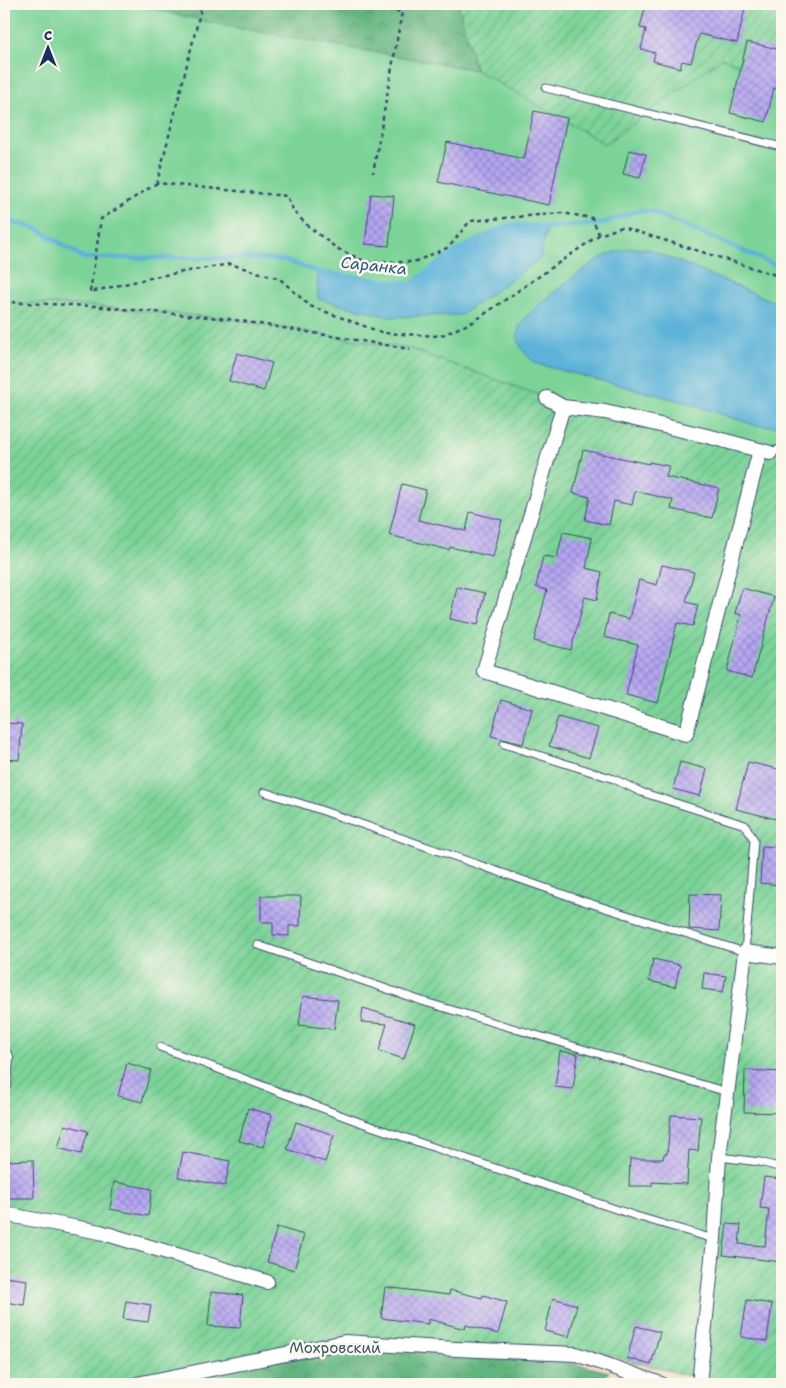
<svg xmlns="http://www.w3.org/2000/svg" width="786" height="1388" viewBox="0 0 786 1388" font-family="'Shantell Sans',sans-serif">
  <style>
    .green { fill: #7bd398; stroke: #4b817b }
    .forest { fill: url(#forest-crowns); stroke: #40726f }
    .garden { fill: url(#garden-furrows); stroke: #4b817b }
    .water { fill: #5cb2d8; stroke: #3c709b }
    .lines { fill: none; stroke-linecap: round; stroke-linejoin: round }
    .stream { stroke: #5cb2d8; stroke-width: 4.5 }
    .building { fill: url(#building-cross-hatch) }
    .lane-casing { stroke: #3b4a6d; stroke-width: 9 }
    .street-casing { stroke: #3b4a6d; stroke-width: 16 }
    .path { stroke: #3b4a6d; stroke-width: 2.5; stroke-dasharray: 4 4; stroke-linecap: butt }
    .lane { stroke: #fff; stroke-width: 7 }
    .street { stroke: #fff; stroke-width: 14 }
    .labels { text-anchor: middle; stroke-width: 5; stroke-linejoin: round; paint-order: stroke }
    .park-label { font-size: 15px; fill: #33586c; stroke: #fbf7ec }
    .water-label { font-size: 16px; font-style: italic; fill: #2e5683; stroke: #fbf7ec }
  </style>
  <defs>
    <pattern id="forest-crowns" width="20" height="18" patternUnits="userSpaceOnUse" patternTransform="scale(1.25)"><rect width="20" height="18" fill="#64b580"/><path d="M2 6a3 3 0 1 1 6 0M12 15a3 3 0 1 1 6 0" fill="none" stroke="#52946c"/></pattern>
    <pattern id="garden-furrows" width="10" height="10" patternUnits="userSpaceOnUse" patternTransform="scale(1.25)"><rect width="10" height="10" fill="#7bd398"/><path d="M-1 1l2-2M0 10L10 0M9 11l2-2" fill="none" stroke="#6ab585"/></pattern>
    <pattern id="building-cross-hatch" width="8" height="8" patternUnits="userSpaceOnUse" patternTransform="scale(1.25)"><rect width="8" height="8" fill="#b6a6f2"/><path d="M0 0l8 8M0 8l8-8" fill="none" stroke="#9388c7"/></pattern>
  </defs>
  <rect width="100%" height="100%" fill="#fbf7ec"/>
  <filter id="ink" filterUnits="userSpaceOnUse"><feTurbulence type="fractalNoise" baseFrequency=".02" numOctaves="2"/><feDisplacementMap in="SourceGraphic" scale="10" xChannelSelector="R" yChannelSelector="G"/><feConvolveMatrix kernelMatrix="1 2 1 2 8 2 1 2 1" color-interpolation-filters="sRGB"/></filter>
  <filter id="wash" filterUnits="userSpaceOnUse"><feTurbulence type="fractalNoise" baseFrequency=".0096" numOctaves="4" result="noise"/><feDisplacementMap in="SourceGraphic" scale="20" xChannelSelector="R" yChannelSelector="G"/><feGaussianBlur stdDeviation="1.12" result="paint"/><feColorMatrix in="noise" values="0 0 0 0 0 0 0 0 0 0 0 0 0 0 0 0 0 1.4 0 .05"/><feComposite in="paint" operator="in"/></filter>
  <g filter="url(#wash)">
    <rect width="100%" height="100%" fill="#f0e1c2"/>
    <path class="green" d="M4,4H130L232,27L476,70L605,144L722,58L782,82V449L770,453L547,398L410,349L229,319L92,306L4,302Z"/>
    <path class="forest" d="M130,4H458L476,70L232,27Z
      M199,1341L519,1350L609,1372L593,1384H148Z"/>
    <path class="garden" d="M458,4H782V82L722,58L605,144L476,70Z
      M4,302L92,306L229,319L410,349L547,398L711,437L782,449V1384H721L591,1351L576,1354L345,1342L137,1384H4Z"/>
    <path class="water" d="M509,224L547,227L540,259L461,315L390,317L318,299L317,272L411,284L452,253Z
      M630,248L648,249L782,305V427L754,425L691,404L537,364C526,356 514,343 519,328C522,315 584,268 597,260C608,254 618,251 630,248Z"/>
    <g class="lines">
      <path class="stream" d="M4,220L38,229L84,258H245L284,260L317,272L411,284L452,253L509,224L547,227L600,224L636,211H651L782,268"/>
    </g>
    <g id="blocks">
      <path class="building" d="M646,4H746L737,43L699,34L691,63L682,61L680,68L653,61L655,53L641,49L646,29L640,28Z
        M747,42L782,50V90L774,88L766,122L730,113Z
        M534,111L567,118L549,205L438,182L447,142L524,159Z
        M629,150L646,154L640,178L623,174Z
        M371,194L394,196L389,246L365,244Z
        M237,353L272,363L264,391L229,381Z
        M583,450L649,464V462L669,466L666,477L719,488L712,518L671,509L673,500L635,491L632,505L614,501L609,525L585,520L590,497L573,493Z
        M402,484L426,490L418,520L466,531L470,512L502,520L493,557L450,547L449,550L389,535Z
        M563,532L592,538L586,568L602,572L597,600L585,597L571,650L534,641L547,590L536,587L543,556L557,558Z
        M662,565L694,572L686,602L698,605L693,626L677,623L658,703L626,695L638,645L604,637L609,614L629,619L639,580L657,585Z
        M457,587L485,593L478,625L450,619Z
        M742,588L774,597L752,678L727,671L741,615L735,613Z
        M501,700L532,709L523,744L491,736Z
        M558,717L598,728L589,758L549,746Z
        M4,723L22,724L19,760L4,759Z
        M680,762L707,769L700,796L673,789Z
        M748,762L782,770V812L780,820L736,809Z
        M762,846L782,847V885L760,883Z
        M690,894L721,895L719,931L689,929Z
        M261,896H301L300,926H289V936L273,935V922H261Z
        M653,959L680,965L675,987L649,981Z
        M704,973L726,976L723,992L702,989Z
        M303,996L338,1000L334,1029L299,1025Z
        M363,1008L415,1024L404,1059L379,1051L387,1024L361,1022Z
        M560,1051L578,1054L573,1089L555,1087Z
        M127,1063L151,1070L142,1102L118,1096Z
        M745,1070L782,1072V1113L744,1112Z
        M248,1108L272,1115L263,1147L239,1141Z
        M671,1115L701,1117L698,1151L689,1150L687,1184L652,1182V1186H629L630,1159H663L664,1154H667Z
        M296,1122L334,1135L325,1162L287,1149Z
        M65,1125L88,1131L81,1154L58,1148Z
        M183,1152L230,1161L225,1186L178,1177Z
        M33,1160L34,1198H4V1161Z
        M764,1177L782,1179V1262L723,1255L727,1224L741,1225L739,1244L765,1246L769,1209L760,1208Z
        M114,1182L152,1189L148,1216L110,1209Z
        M277,1227L304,1235L294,1270L267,1262Z
        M4,1277L27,1280L24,1305L4,1302Z
        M385,1287L449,1295L450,1290L482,1298L483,1295L507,1302L498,1334L466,1325L465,1329L428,1319V1324L381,1318Z
        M211,1292L243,1295L240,1328L208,1326Z
        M553,1298L577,1305L569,1337L545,1331Z
        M747,1300L772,1304L767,1341L741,1337Z
        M126,1301L151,1305L148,1322L123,1319Z
        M636,1326L660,1332L651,1365L627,1358Z"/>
    </g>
  </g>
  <g filter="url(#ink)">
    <use href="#blocks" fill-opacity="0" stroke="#3b4a6d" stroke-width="1"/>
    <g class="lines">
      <g class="lane-casing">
        <path id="lane" d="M546,88L782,147
          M770,453L782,448
          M264,792L309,806L586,902L745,952L754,840L745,825L641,792L614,779L504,744
          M258,945L425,1002L727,1092
          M160,1047L359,1122L636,1216L714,1239
          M719,1157L760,1162L782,1168
          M780,1285H782"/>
      </g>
      <g class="street-casing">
        <path id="street" d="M547,398L563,407L605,412L711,437L770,453
          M563,407L484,671L686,734L760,450
          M4,1084L6,1057
          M4,1214L100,1232L267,1282
          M137,1384L345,1342L456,1349L576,1354L661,1384
          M699,1384L714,1239L719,1157L745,952L782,957"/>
      </g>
      <path class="path" d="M199,4L202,5L157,183L287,196L294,212L307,225L336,248L366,262H414L449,247L470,221L562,213L592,218L599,235
        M348,4L402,12L373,173
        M157,183L101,219L90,292L159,276L230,264L280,279L310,306L383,333L440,336L473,322L599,235L622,227L782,277
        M4,302L92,306L229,319L410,349"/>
      <use href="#lane" class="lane"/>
      <use href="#street" class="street"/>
    </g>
  </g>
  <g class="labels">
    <g class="park-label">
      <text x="335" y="1353">Мохровский</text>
    </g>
    <g class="water-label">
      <text transform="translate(374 265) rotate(6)" y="6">Саранка</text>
    </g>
  </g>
  <rect width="786" height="1388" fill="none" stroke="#fbf7ec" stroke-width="20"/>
  <g transform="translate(48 48)" stroke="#fbf7ec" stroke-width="4" paint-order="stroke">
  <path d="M0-4L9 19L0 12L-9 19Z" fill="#1b2f5e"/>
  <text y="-8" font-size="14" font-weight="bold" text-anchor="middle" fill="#1b2f5e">С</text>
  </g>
</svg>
